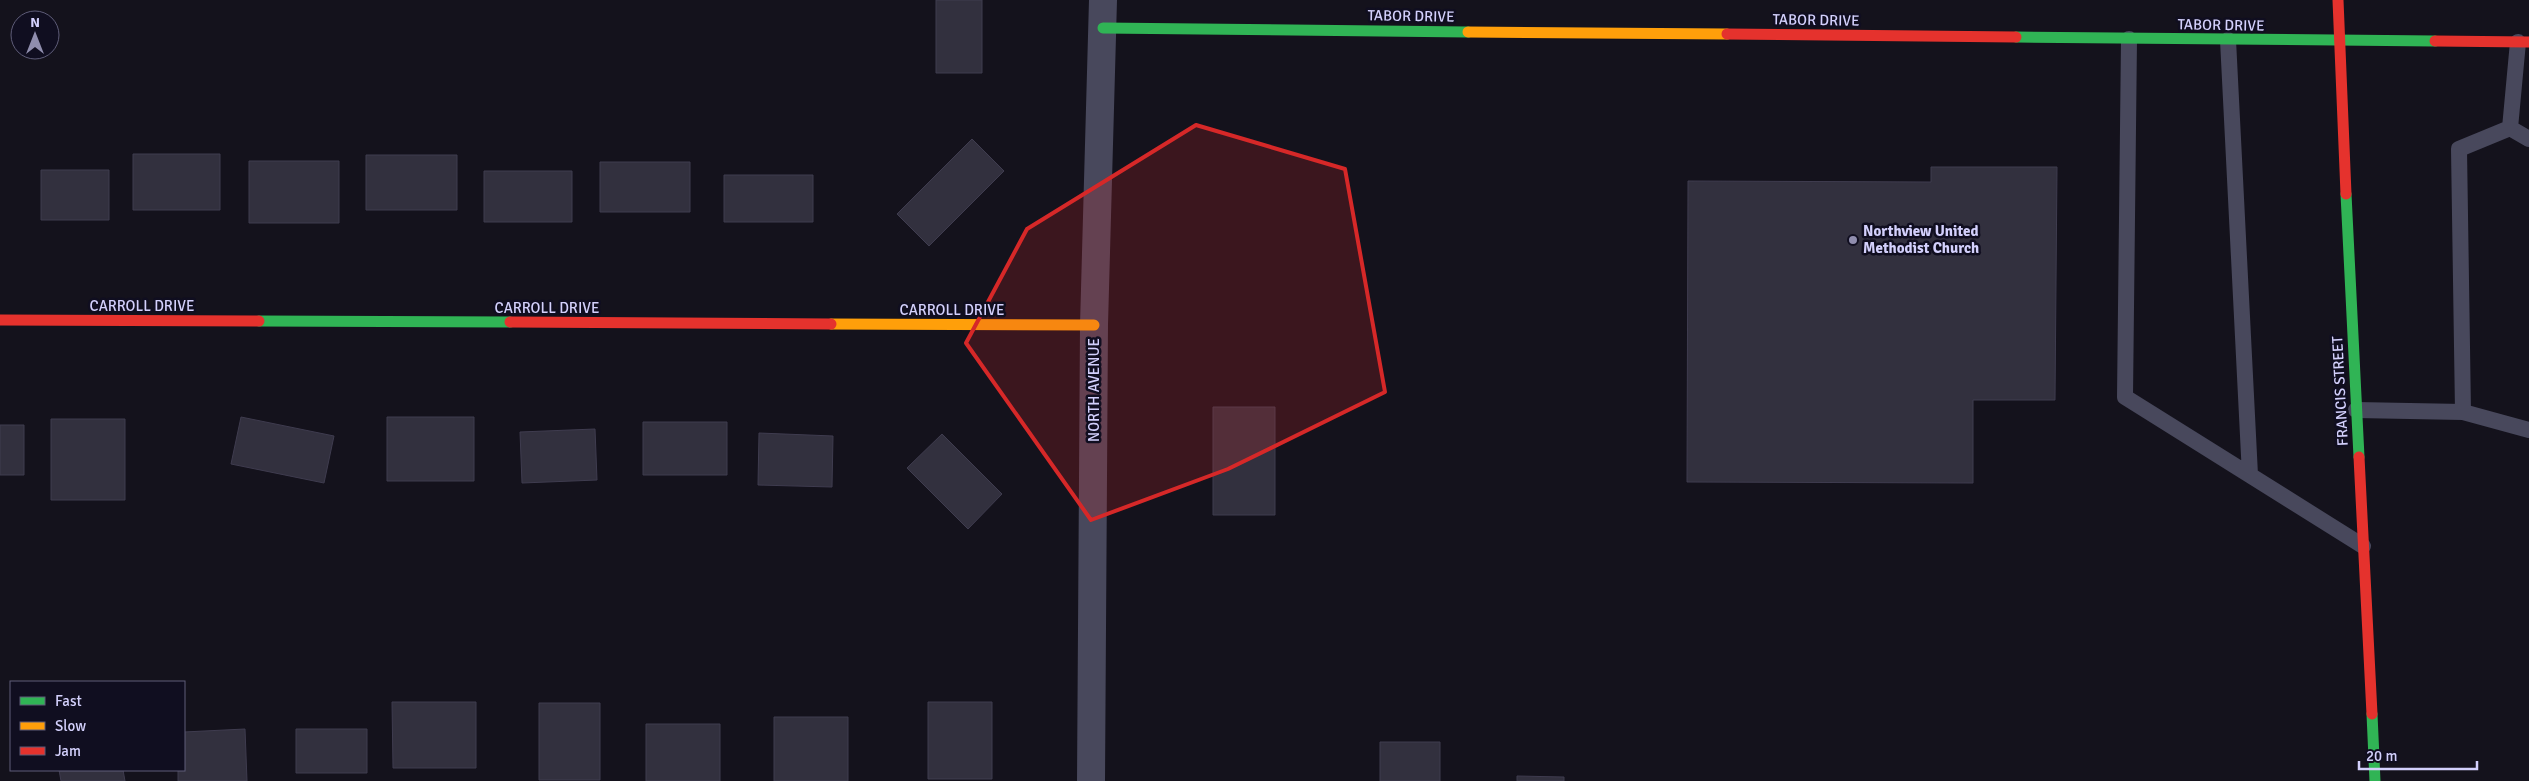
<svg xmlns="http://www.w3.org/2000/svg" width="2529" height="781" viewBox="0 0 2529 781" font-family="Signika,sans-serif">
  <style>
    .building { fill: #32303e; stroke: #3f3c4f }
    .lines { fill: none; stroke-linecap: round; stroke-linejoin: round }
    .lane { stroke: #48485c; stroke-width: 16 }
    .street { stroke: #48485c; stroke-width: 28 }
    .fast { stroke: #30b455; stroke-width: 11 }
    .slow { stroke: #ff9f0a; stroke-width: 11 }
    .jam { stroke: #e5322d; stroke-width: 11 }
    .marked { fill: #d62828; fill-opacity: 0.2; stroke: #d62828; stroke-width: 4; stroke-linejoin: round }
    .poi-dot { fill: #908eae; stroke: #100e20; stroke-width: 2 }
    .labels { text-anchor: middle; stroke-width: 5; stroke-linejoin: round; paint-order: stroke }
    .street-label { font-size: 15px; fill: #d3d0fc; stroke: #100e20 }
    .poi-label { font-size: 15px; font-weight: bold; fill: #d3d0fc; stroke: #100e20; text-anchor: start }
  </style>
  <rect width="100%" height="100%" fill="#14121c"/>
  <path class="building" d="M936,0H982V73H936Z
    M972,139L1004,171L929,246L897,214Z
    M133,154H220V210H133Z
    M366,155H457V210H366Z
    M249,161H339V223H249Z
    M600,162H690V212H600Z
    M1931,167H2057L2055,400H1973V483L1687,482L1688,181L1931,182Z
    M41,170H109V220H41Z
    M484,171H572V222H484Z
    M724,175H813V222H724Z
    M1213,407H1275V515H1213Z
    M241,417L334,436L324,483L231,464Z
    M387,417H474V481H387Z
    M51,419H125V500H51Z
    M643,422H727V475H643Z
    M0,425H24V475H0Z
    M595,429L597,480L522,483L520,432Z
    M759,433L833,436L832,487L758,485Z
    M942,434L1002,494L968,529L907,468Z
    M392,702H476V768H393Z
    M928,702H992V779H928Z
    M539,703H600V780H539Z
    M774,717H848V781H774Z
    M646,724H720V781H646Z
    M245,729L247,781H178V770H184V732Z
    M296,729H367V773H296Z
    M1380,742H1440V781H1380Z
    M59,770H123L125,781H61Z
    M1517,776L1564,777V781H1517Z"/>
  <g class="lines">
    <path class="lane" d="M2129,39L2125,397L2363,546
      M2228,40L2250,475
      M2510,128L2529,139
      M2356,410L2463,412L2529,430
      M2463,412L2459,149L2510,128L2518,42"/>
    <path class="street" d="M1091,781L1094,325L1103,0"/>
    <path class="fast" d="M1103,28L1468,32
      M2016,37L2435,41
      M2346,194L2359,457
      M259,321L510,322
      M2372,714L2375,781"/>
    <path class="slow" d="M1468,32L1727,34
      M831,324L1094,325"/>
    <path class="jam" d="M2338,0L2346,194
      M1727,34L2016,37
      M2435,41L2529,42
      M0,320L259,321
      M510,322L831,324
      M2359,457L2372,714"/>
  </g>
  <path class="marked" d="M1196,125L1345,169L1385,392L1228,469L1091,520L966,343L1027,229Z"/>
  <circle class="poi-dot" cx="1853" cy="240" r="5"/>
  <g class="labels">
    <g class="street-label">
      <text transform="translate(1411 16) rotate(1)" y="5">TABOR DRIVE</text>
      <text transform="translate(1816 20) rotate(1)" y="5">TABOR DRIVE</text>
      <text transform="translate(2221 25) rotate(1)" y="5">TABOR DRIVE</text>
      <text x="142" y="311">CARROLL DRIVE</text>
      <text x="547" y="313">CARROLL DRIVE</text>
      <text x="952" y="315">CARROLL DRIVE</text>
      <text transform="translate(1094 390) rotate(-90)" y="5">NORTH AVENUE</text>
      <text transform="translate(2340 391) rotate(-93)" y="5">FRANCIS STREET</text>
    </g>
    <g class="poi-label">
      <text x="1863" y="236">Northview United<tspan x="1863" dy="17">Methodist Church</tspan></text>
    </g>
  </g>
  <rect x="10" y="681" width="175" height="90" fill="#100e20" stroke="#5e5c78"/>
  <rect x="20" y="697" width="25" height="8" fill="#30b455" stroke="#5e5c78"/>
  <text x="55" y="706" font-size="15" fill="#d3d0fc">Fast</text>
  <rect x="20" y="722" width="25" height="8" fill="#ff9f0a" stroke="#5e5c78"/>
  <text x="55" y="731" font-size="15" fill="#d3d0fc">Slow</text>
  <rect x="20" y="747" width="25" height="8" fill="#e5322d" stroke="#5e5c78"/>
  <text x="55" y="756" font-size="15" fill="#d3d0fc">Jam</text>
  <g transform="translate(35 35)"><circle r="24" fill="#100e20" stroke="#5e5c78"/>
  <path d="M0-4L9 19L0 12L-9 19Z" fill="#908eae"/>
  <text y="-8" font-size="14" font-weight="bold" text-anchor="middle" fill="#d3d0fc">N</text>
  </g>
  <path d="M2359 761v8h118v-8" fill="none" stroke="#d3d0fc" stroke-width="2.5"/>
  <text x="2366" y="761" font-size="15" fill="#d3d0fc" stroke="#100e20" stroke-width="4" paint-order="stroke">20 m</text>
</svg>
